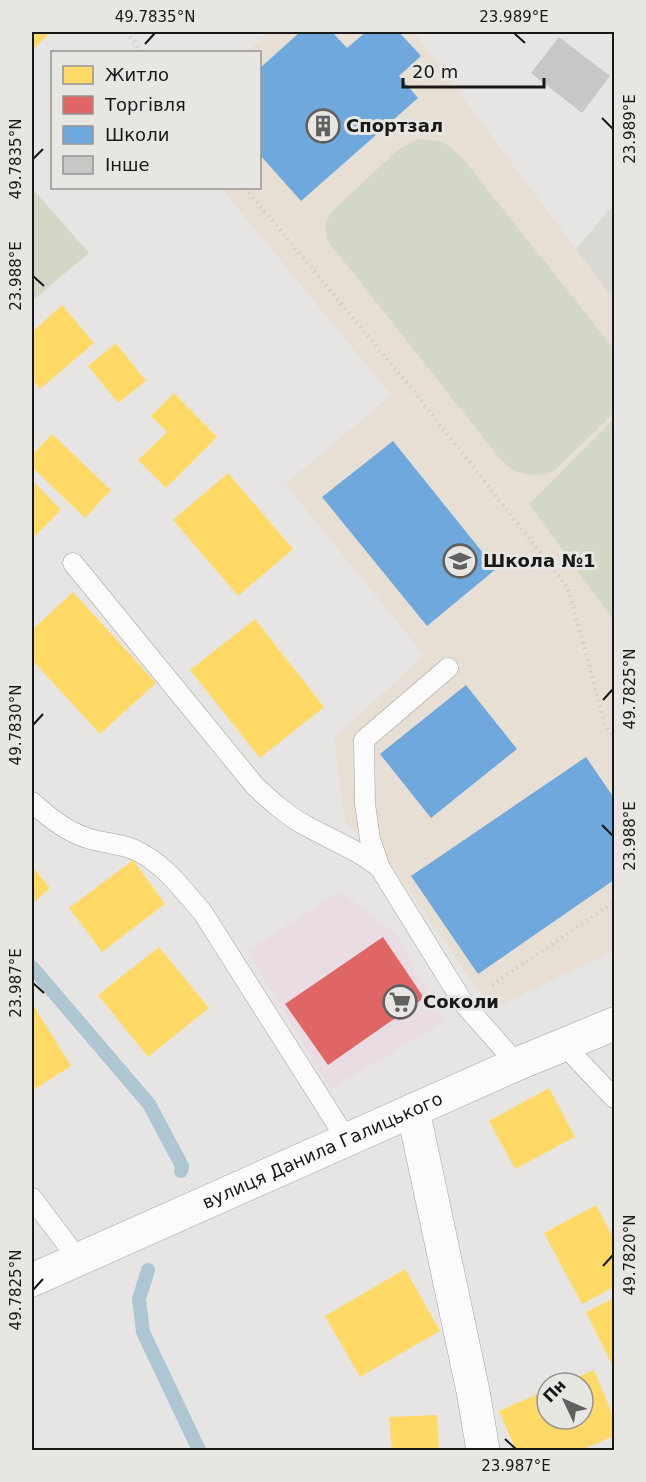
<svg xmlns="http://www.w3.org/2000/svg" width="646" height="1482" viewBox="0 0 646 1482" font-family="'DejaVu Sans',sans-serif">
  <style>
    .commercial { fill: #e9dce2 }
    .built { fill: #dad8d2 }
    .education { fill: #e8dfd4 }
    .green { fill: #d3d7c5 }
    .homes { fill: #ffd966 }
    .shops { fill: #e06666 }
    .schools { fill: #6fa8dc }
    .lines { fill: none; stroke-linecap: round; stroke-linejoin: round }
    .stream { stroke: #adc7d2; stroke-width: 14 }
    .building { fill: #c8c7c6 }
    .service-casing { stroke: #a2a1a0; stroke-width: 21 }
    .minor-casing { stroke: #a2a1a0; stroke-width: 34 }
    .tertiary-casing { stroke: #a2a1a0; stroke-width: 34 }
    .path { stroke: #cececd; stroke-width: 4; stroke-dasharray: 1.5 4.5; stroke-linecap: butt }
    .service { stroke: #fbfbfb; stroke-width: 20 }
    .minor { stroke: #fbfbfb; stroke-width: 33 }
    .tertiary { stroke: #fbfbfb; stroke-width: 33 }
    .ticks { fill: none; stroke: #191817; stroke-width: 2 }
    .labels { text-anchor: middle; stroke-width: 6; stroke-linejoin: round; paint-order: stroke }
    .poi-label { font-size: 18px; font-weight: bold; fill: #191817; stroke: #e7e6e3; text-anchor: start }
    .street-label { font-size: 18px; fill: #191817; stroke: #e7e6e3 }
    .neatline { fill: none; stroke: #191817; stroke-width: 2 }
    .ticks-label { font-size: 15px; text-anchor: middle; fill: #191817 }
  </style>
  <rect width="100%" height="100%" fill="#e6e5e4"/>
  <path class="commercial" d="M340,891L395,933L445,1021L331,1089L247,951Z"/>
  <path class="built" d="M614,204V300L575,250Z"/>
  <path class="education" d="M270,32H414L614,300V419L529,504L614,618V952L491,1009L397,873L345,822L334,738L424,655L285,484L391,395L222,189L260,188V52H247Z"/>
  <path class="green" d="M419,139L442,141L460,155L614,349V413L554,471C533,478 517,476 501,460L327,240L325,226L330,213L399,149Z
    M32,188L89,253L32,301Z
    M614,419V621L529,504Z"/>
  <path class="homes" d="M32,32H45L48,35L32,50Z
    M62,305L94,343L40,389L32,379V332Z
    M116,343L146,381L118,403L88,366Z
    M174,393L217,437L166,488L138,460L167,432L151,416Z
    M52,434L111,490L85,518L32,467V455Z
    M228,473L293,549L238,596L173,520Z
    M32,480L61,510L35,536L32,532Z
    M73,592L156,683L100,734L32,660V630Z
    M255,619L324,707L260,758L190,670Z
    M133,860L165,904L102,952L69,908Z
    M32,866L50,888L32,904Z
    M159,947L209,1008L148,1057L98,995Z
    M32,1003L71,1066L32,1091Z
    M549,1088L575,1137L515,1169L489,1121Z
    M596,1205L614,1239V1287L582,1304L544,1233Z
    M405,1269L440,1331L360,1377L325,1316Z
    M614,1298V1369L586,1312Z
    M594,1370L614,1418V1436L581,1450H516L499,1411L547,1390V1419H583V1383H564Z
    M437,1415L439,1450H392L389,1417Z"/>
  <path class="shops" d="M383,937L424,998L328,1065L285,1004Z"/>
  <path class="schools" d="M300,32H332L347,48L366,32H399L421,56L399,76L418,98L301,201L260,155V68Z
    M393,441L496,569L427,626L322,497Z
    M466,685L517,749L431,818L380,754Z
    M586,757L614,798V880L478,974L411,876Z"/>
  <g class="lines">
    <path class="stream" d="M32,967L149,1104L182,1166L181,1171
      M148,1270L139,1299L143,1332L199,1450"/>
  </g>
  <path class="building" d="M559,37L610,76L582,113L531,73Z"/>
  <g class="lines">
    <g class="service-casing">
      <path id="service" d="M73,563L255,786C270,800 285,814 303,824C329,839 357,849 380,868
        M448,668L364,740L365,804L370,839L380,868L464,1004L517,1064
        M32,802C48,817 69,833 90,839C105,843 122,844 135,850C164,863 183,890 203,913L347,1140
        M564,1045L614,1098
        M32,1198L78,1259"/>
    </g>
    <g class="minor-casing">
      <path id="minor" d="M413,1110L473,1391L483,1450"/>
    </g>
    <g class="tertiary-casing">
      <g id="tertiary">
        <path id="s1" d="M32,1280L517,1064L614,1024"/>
      </g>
    </g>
    <path class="path" d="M126,32L142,52
      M245,188L408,384L568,588L605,724L614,738
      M492,985L614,902"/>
    <use href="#service" class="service"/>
    <use href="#minor" class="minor"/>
    <use href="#tertiary" class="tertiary"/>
  </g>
  <path class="ticks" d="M514,33L525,43M145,44L155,33M602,118L613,129M33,159L43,149M33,276L44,286M603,700L613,689M33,725L43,714M602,825L613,836M33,983L44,993M603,1266L613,1255M33,1290L43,1279M505,1439L516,1449"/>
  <defs>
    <g id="building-ring" transform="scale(1.725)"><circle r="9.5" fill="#e7e6e3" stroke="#61605f" stroke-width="1.5"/><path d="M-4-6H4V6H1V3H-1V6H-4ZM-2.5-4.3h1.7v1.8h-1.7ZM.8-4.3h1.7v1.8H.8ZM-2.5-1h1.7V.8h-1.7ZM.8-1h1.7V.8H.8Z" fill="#61605f"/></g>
    <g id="school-ring" transform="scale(1.725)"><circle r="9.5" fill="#e7e6e3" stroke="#61605f" stroke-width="1.5"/><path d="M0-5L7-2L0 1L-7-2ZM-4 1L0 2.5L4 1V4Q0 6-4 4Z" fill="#61605f"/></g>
    <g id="supermarket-ring" transform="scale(1.725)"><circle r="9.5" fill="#e7e6e3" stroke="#61605f" stroke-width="1.5"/><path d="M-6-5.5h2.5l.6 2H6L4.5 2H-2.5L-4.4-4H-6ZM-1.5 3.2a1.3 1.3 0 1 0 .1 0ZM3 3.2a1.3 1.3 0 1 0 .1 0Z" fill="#61605f"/></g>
  </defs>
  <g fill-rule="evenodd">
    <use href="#building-ring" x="323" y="126"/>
    <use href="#school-ring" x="460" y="561"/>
    <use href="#supermarket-ring" x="400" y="1002"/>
  </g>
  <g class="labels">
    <g class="poi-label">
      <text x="346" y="132">Спортзал</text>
      <text x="483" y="567">Школа №1</text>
      <text x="423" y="1008">Соколи</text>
    </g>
    <g class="street-label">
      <text dy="6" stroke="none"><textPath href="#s1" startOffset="318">вулиця Данила Галицького</textPath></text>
    </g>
  </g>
  <rect width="646" height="1482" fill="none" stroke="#e7e6e3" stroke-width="66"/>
  <rect x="51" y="51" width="210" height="138" fill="#e7e6e3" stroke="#959491" stroke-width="1.5"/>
  <rect x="63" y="66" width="30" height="18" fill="#ffd966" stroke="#959491" stroke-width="1.5"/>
  <text x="105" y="81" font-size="18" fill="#191817">Житло</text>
  <rect x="63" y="96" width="30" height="18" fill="#e06666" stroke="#959491" stroke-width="1.5"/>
  <text x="105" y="111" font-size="18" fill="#191817">Торгівля</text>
  <rect x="63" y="126" width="30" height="18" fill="#6fa8dc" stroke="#959491" stroke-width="1.5"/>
  <text x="105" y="141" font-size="18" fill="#191817">Школи</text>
  <rect x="63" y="156" width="30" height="18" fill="#c8c7c6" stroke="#959491" stroke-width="1.5"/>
  <text x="105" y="171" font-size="18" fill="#191817">Інше</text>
  <g transform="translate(565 1401) rotate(314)"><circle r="28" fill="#e7e6e3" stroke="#959491" stroke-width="1.5"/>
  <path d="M0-4.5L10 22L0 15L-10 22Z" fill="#61605f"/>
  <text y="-9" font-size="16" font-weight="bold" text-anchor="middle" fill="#191817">Пн</text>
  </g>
  <path d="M403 78v9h141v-9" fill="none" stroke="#191817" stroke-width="3"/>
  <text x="412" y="78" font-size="18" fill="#191817" stroke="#e7e6e3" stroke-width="4.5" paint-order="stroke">20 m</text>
  <rect x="33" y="33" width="580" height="1416" class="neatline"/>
  <g class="ticks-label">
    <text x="155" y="22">49.7835°N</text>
    <text x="514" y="22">23.989°E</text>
    <text transform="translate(630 129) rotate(-90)" y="5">23.989°E</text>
    <text transform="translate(16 159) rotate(-90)" y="5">49.7835°N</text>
    <text transform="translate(16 276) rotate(-90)" y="5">23.988°E</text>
    <text transform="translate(630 689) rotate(-90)" y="5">49.7825°N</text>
    <text transform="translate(16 725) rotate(-90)" y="5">49.7830°N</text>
    <text transform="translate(630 836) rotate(-90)" y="5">23.988°E</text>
    <text transform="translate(16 983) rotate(-90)" y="5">23.987°E</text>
    <text transform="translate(630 1255) rotate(-90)" y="5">49.7820°N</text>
    <text transform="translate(16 1290) rotate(-90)" y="5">49.7825°N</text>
    <text x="516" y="1471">23.987°E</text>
  </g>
</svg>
